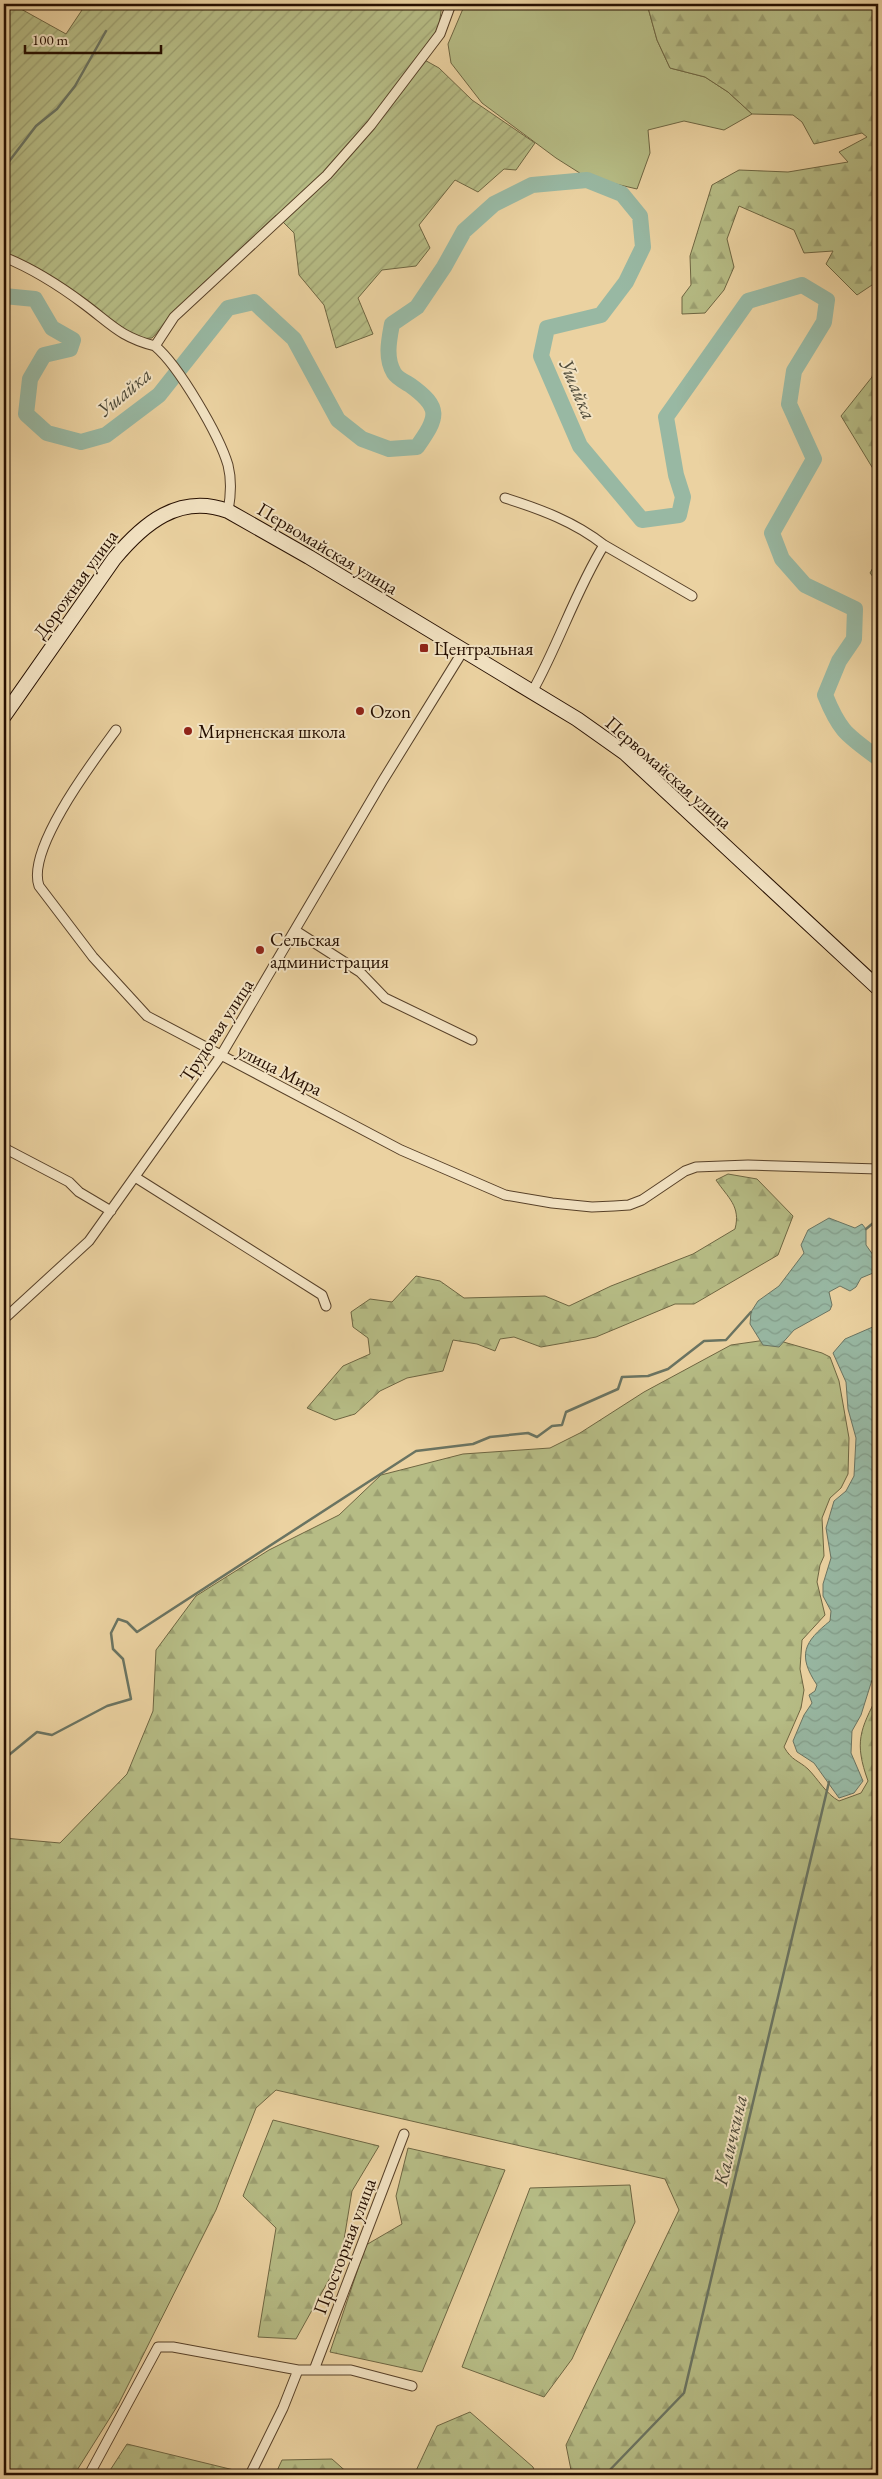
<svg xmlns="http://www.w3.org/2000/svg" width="882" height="2479" viewBox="0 0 882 2479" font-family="'EB Garamond',serif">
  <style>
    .grass { fill: #b6bc85; stroke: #6e6642 }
    .forest { fill: url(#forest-firs); stroke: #6e6642 }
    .garden { fill: url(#garden-furrows); stroke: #6e6642 }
    .water { fill: url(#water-waves); stroke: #6a7462 }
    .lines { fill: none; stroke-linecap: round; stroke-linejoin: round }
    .stream { stroke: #6a7462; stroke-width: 2.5 }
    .river { stroke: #98b8a3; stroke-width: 16 }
    .street-casing { stroke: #574028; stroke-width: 11 }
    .secondary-casing { stroke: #260f00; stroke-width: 16 }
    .street { stroke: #f2e2c2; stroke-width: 9 }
    .secondary { stroke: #f2e2c2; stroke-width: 14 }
    .poi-dot { fill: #8f2418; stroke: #f2e2c2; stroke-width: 2 }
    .labels { text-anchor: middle; stroke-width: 4; stroke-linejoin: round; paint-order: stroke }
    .street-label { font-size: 19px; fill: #260f00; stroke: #f2e2c2 }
    .poi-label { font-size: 19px; fill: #260f00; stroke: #f2e2c2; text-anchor: start }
    .water-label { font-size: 20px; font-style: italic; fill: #4e4a39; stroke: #f2e2c2 }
  </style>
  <defs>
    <pattern id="forest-firs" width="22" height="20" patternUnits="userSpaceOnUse" patternTransform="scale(1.25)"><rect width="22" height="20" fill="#b6bc85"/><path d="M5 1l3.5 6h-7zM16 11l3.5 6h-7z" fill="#9ca071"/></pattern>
    <pattern id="garden-furrows" width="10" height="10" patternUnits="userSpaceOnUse" patternTransform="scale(1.25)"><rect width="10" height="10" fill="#b6bc85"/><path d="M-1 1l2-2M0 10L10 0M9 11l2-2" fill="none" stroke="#9ca071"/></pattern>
    <pattern id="water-waves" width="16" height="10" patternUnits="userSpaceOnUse" patternTransform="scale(1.25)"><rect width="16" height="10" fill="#98b8a3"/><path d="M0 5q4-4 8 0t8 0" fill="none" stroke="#839d8b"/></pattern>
  </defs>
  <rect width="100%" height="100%" fill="#ebd2a1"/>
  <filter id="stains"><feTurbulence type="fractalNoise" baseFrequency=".004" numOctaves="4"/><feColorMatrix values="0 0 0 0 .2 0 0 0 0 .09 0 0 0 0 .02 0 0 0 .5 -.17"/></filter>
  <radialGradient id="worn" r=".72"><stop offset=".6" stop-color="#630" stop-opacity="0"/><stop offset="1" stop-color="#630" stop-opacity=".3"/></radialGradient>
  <path class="grass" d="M465,4H647L657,40L670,68L705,77L728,92L752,114L724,130L684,121L648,130L650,153L637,189L586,177L556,158L482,103L451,63L448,44Z"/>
  <path class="forest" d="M647,4H878V281L857,295L826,264L833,251L804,253L794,230L739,206L727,239L734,267L724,290L705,313L682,314V297L691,285L690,256L712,185L739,170L788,172L848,162L839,152L867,137L862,133L814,144L802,122L793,115L752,114L728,92L705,77L670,68L657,40Z
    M878,352V472H875L841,416L872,377Z
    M878,559V583L870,573Z
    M728,1174L757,1179L793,1216L778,1255L694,1304H675L596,1337L575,1341L541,1347L514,1337L500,1339L495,1351L477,1344L453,1340L443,1371L407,1378L380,1391L355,1414L335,1420L307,1408L343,1366L370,1354L368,1338L353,1327L351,1312L370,1299L392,1302L416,1276L440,1281L464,1298L545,1296L569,1306L611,1286L693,1254L735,1229C741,1206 728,1198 716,1180Z
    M773,1339L822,1353L830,1357L839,1381L849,1438L848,1474L841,1488L830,1498L822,1518L824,1556L820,1565L817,1582L825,1615L802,1640L800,1669L804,1690L801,1708L784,1747C792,1761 798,1760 808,1769C818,1779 826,1794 839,1801L861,1793L868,1781C854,1742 860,1730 878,1695V2475H572L566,2445L679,2210L665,2179L276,2090L256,2108L216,2210L118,2405L74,2475H4V1838L60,1843L127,1774L153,1711L156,1650L196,1596L269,1550L339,1515L381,1475L463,1454L550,1448L580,1433L644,1392L731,1345Z
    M273,2120L379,2146L352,2191L341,2258L296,2339L258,2337L276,2228L243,2196Z
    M408,2148L505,2170L422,2372L330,2352L366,2245L402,2224L396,2196Z
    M630,2185L635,2222L572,2359L544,2397L462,2367L530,2188Z
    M470,2412L533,2467L536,2475H414L437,2426Z
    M127,2444L238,2471L235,2475H107Z
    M332,2459L350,2475H275L282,2460Z"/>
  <path class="garden" d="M4,4H12L66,34L86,4H442L439,26L421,58L439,68L472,100L535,143L516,170L504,169L478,192L455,180L419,225L430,248L416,266L382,270L358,298L373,334L336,348L324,305L299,275L294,233L276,215L192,294L152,338L137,339L4,252Z"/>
  <path class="water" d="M829,1218L855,1228L862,1224L866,1229V1245L878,1262V1271L861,1278L856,1287L850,1291L840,1286L829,1292L832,1305L830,1310L794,1330L779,1347L763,1345L750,1324L751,1312L758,1301L779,1286L804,1253L801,1245L808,1230Z
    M875,1326H878V1674L872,1680L861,1715L852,1731L851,1753L863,1781L854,1793L839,1798L814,1763L797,1752L793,1741L804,1715L812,1703L809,1695L815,1691L817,1685C797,1655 804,1642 830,1621L831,1611L823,1596V1584L831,1558L826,1528L834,1501L846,1491L854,1476L856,1438L848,1409L846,1382L833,1353L845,1339Z"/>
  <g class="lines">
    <path class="stream" d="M4,168L36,126L57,109L75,86L106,31
      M866,1229L878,1219
      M4,1759L37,1732L52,1735L107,1706L131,1699L123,1659L113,1649L111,1633L118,1619L127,1622L137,1632L416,1451L473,1444L490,1437L528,1433L537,1437L552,1426L562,1425L566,1412L618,1389L622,1377L648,1376L668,1369L704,1341L726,1340L751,1312
      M605,2475L684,2393L829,1782"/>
    <path class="river" d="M4,296L35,299L52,328L73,340L70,349L44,355L30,379L26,414L47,433L81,442L106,435L159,395L228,308L254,302L294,339L338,420L362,439L389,449L417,447C438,417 442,408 410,385C405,382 397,378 394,373C385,358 389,340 392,324L417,307L444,267L464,231L494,204L532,185L587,180L622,194L640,216L643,247L626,282L601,315L547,328L541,356L580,446L642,520L679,515L683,497L676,475L666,417L748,301L802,285L827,300L824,322L794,371L789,404L814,459L772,533L782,559L805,585L855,609L854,639L839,661L825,695C840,732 847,735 878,758"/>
    <g class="street-casing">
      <path id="street" d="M4,257C31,268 60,286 84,304C111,324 120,337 155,346
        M505,498C540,509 575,522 604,545
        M228,511C231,495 232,481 228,465C219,435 179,366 155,346L174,317L327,175L371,125L440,34L451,4
        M532,692C559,644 575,592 604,545L692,596
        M116,730C94,760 26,849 39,886L93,957L147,1016L401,1150L505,1195L552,1203L592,1207L614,1206L629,1205L642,1200L685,1171L696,1167L748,1165L878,1169
        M296,931L360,972L385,998L472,1040
        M4,1148L69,1182L79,1192L111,1211
        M135,1177L322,1295L326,1306
        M4,1319L89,1241L220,1057L382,782L463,651
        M314,2370L404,2134
        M89,2475L158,2347H173L298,2370H351L412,2386
        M250,2475L283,2408L298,2370"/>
    </g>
    <g class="secondary-casing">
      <path id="secondary" d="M4,716L114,559C143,524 179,493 228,511L309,557L577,719L625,753L878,988"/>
    </g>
    <use href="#street" class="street"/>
    <use href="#secondary" class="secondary"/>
  </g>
  <g class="poi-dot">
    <rect x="419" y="643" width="10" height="10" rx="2.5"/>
    <circle cx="360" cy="711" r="5"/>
    <circle cx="188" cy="731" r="5"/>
    <circle cx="260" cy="950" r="5"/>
  </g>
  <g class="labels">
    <g class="street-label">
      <text transform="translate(328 548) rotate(31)" y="7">Первомайская улица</text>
      <text transform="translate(75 584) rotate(-54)" y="7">Дорожная улица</text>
      <text transform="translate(669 772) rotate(41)" y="7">Первомайская улица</text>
      <text transform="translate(216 1030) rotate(-57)" y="7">Трудовая улица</text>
      <text transform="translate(280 1069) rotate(27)" y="7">улица Мира</text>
      <text transform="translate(344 2246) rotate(-69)" y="7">Просторная улица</text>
    </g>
    <g class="poi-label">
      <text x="434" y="655">Центральная</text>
      <text x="370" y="718">Ozon</text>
      <text x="198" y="738">Мирненская школа</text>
      <text x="270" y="946">Сельская<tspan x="270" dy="22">администрация</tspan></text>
    </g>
    <g class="water-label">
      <text transform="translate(578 389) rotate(67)" y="7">Ушайка</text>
      <text transform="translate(124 392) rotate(-40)" y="7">Ушайка</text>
      <text transform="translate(730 2140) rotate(-77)" y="7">Каличкина</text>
    </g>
  </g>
  <rect width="882" height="2479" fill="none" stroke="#ebd2a1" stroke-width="20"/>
  <rect x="5" y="5" width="872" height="2469" fill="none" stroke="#260f00" stroke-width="2.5"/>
  <rect x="10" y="10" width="862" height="2459" fill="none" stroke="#260f00"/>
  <path d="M25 45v8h136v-8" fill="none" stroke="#260f00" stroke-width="2.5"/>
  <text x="32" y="45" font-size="15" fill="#260f00" stroke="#f2e2c2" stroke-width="4" paint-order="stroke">100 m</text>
  <rect width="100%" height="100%" filter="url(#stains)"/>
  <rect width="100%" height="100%" fill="url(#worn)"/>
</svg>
